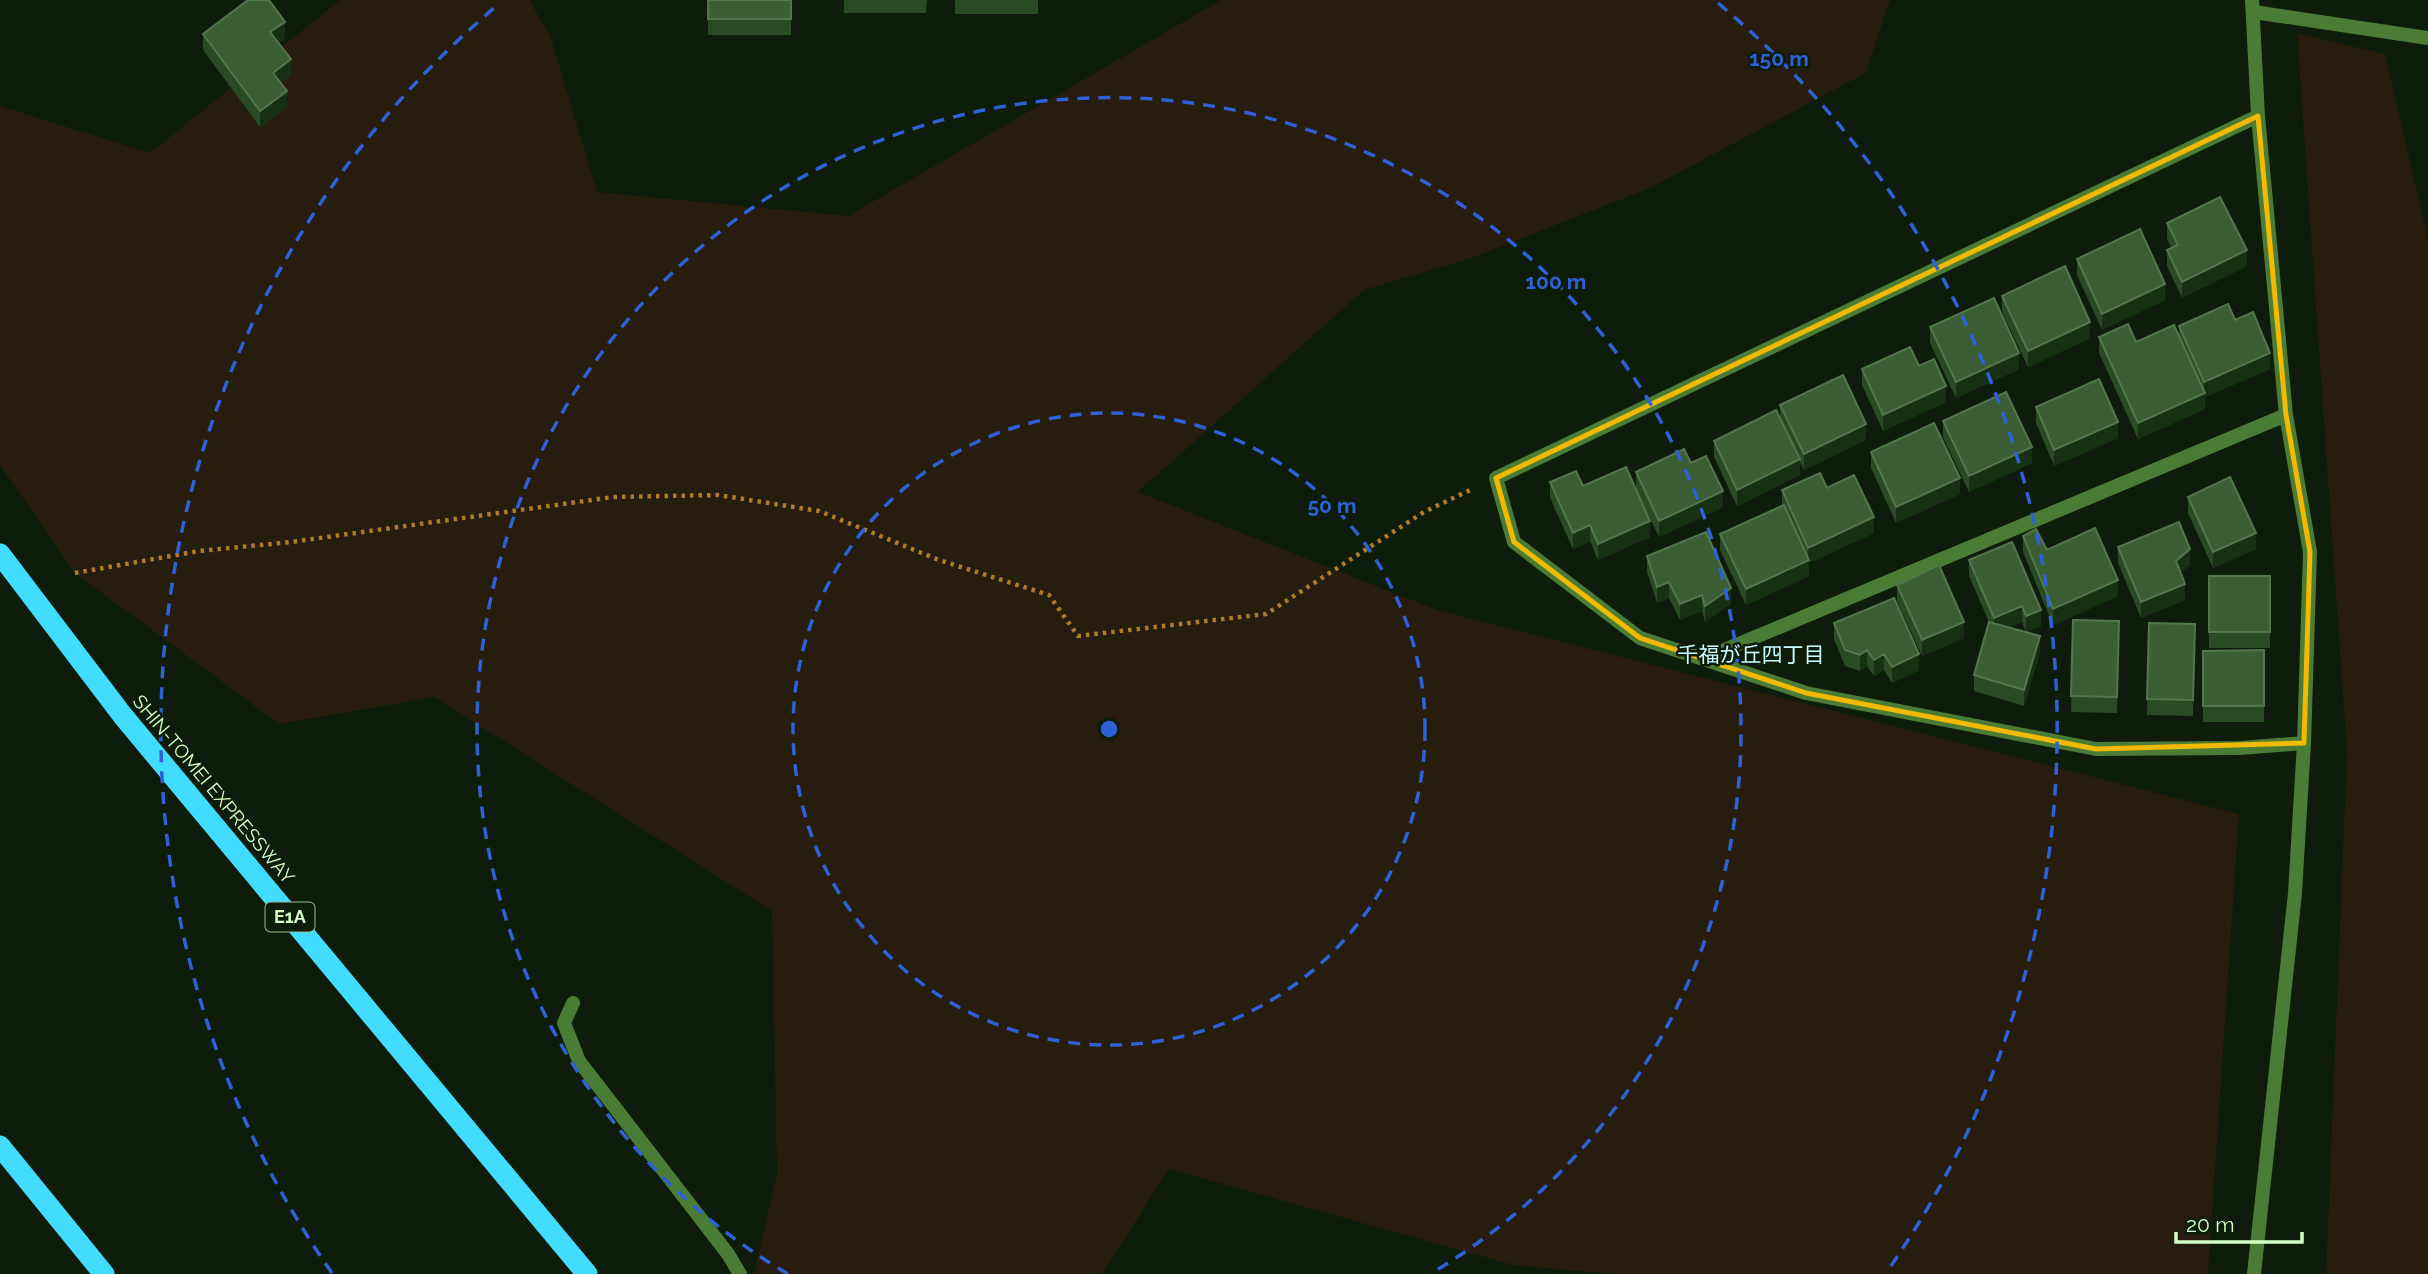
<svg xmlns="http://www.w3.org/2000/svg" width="2428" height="1274" viewBox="0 0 2428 1274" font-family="Raleway,'Noto Sans JP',sans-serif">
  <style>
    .green { fill: #261d0e }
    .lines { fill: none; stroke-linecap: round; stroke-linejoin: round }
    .path { stroke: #ae7a2b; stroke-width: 4.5; stroke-dasharray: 3.5 5; stroke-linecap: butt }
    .minor { stroke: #4a7c35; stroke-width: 14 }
    .motorway { stroke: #41dcff; stroke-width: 21 }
    .wall { fill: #294b23 }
    .shaded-wall { fill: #163012 }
    .building { fill: #3b5e35; stroke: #53774c; stroke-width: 2 }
    .marked { fill: none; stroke: #f1b900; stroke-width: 5; stroke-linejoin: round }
    .ring { fill: none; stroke: #2f60d6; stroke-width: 3.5; stroke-dasharray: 12 9 }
    .labels { text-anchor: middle; stroke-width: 5; stroke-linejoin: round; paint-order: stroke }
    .shield { fill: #0e1c0b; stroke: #98bb8e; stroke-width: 2 }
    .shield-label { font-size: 18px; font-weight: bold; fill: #d3ffc6 }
    .street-label { font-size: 19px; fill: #d3ffc6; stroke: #0e1c0b }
    .neighbourhood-label { font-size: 21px; fill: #c8fdff; stroke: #0e1c0b }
    .centre { fill: #2f60d6; stroke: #0e1c0b; stroke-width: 3.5 }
    .ring-label { font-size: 21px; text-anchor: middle; font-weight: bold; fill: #2f60d6; stroke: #0e1c0b; stroke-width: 5; stroke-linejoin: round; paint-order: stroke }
  </style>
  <rect width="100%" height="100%" fill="#0e1c0b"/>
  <path class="green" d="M340,0H529L550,35L597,192L848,216L1221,0H1890L1866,73L1650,188L1469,259L1364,290L1138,492L1437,610L2239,814L2208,1274H1612L1513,1265L1169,1169L1102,1274H754L777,1173L772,911L434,697L279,724L75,573L0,465V106L150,153Z
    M2297,33L2385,54L2428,239V1274H2326L2347,753Z"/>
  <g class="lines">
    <path class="path" d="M75,573L199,551L291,542L613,497L718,495L819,511L939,560L1049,595L1078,636L1266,614L1424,512L1470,490"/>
    <path class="minor" d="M2252,0L2258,116L2286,415L2310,552L2304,743L2295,893L2254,1274
      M2254,12L2428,38
      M2258,116L1496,478L1514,542L1640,638L1806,693L2096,749L2240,748L2304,743
      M1703,659L2286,415
      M573,1003L564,1023L579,1061L728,1254L740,1274"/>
    <path class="motorway" d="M0,554L123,716L587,1274
      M0,1146L104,1274"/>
  </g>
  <path class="wall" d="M708,0H791V35H708Z
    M844,0H927L926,13H844Z
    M955,0H1038V14H955Z
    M203,34L285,38L278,43L291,75L281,83L287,107L260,127L203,50Z
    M2167,223L2247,266L2182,298L2167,266V250L2172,248L2167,239Z
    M2077,259L2165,300L2102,330L2077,275Z
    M2002,296L2090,338L2028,367L2002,312Z
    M2235,320L2270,369L2205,397V409L2138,439L2099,353V337L2136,342L2179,335V326Z
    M1930,327L2019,369L1956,398L1930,343Z
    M1862,369L1946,402L1883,431L1862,385Z
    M1780,405L1866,440L1804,470L1800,462V475L1737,506L1714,457V441L1780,419Z
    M2036,407L2118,438L2054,466L2036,423Z
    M1943,421L2032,463L1969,492L1943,437Z
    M1871,452L1960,494L1896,523L1871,468Z
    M1691,463L1723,507L1659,537L1638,493L1650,537L1598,560L1590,541L1573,549L1550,498V482L1583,486L1636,488V472Z
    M1827,488L1874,533L1809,563V576L1746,605L1720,550V534L1782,506V490Z
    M2188,497L2256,549L2213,568L2188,513Z
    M2023,536L2047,550L2118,596L2053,625L2023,552Z
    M2118,547L2190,565L2181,572L2185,600L2141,618L2118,563Z
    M1647,556L1731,604L1705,622L1702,611L1680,620L1669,598L1657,603L1647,572Z
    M1969,560L2041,610V626L2026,632L2022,622L2009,627L2040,652L2024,706L1974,691V675L1989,622L1969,576Z
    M2209,576H2270V648H2209Z
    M1897,585L1964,638L1922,656L1897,601Z
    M2073,620L2119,621L2117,713L2071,712Z
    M1834,623L1919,670L1892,683L1884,670L1874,676L1867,666L1860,671L1845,666L1834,639Z
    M2149,623L2195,624L2193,716L2147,715Z
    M2264,650V722H2203V651Z"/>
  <path class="shaded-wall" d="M285,22V38L270,48V32Z
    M291,59V75L273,89V73Z
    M287,91V107L260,127V111Z
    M2247,250V266L2182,298V282Z
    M2165,284V300L2102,330V314Z
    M2090,322V338L2028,367V351Z
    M2019,353V369L1956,398V382Z
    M2270,353V369L2205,397V409L2138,439V423L2204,393V382Z
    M1946,386V402L1883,431V415Z
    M2118,422V438L2054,466V450Z
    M1866,424V440L1804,470V454Z
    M2032,447V463L1969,492V476Z
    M1800,459V475L1737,506V490Z
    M1960,478V494L1896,523V507Z
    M1723,491V507L1659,537V521Z
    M1874,517V533L1809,563V576L1746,605V589L1808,561V548Z
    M1650,521V537L1598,560V544Z
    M1590,525V541L1573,549V533Z
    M2256,533V549L2213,568V552Z
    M2190,549V565L2176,577V561Z
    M2118,580V596L2053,625V609Z
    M1669,582V598L1657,603V587Z
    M2185,584V600L2141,618V602Z
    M1731,588V604L1705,622V606Z
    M1702,595V611L1680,620V604Z
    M2022,606V622L1994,634V618Z
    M2041,610V626L2026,632V616Z
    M1964,622V638L1922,656V640Z
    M2040,636V652L2024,706V690Z
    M1867,650V666L1860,671V655Z
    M1884,654V670L1874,676V660Z
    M1919,654V670L1892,683V667Z"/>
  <path class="building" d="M248,0H269L285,22L270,32L291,59L273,73L287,91L260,111L203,34Z
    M708,0H791V19H708Z
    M2220,197L2247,250L2182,282L2167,250L2178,245L2167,223Z
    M2140,229L2165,284L2102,314L2077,259Z
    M2065,266L2090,322L2028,351L2002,296Z
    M1994,298L2019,353L1956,382L1930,327Z
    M2228,304L2235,320L2253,312L2270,353L2204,382L2179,326Z
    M2128,324L2136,342L2174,325L2205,393L2138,423L2099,337Z
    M1910,347L1919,366L1934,359L1946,386L1883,415L1862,369Z
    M1843,375L1866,424L1804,454L1780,405Z
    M2099,379L2118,422L2054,450L2036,407Z
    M2006,392L2032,447L1969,476L1943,421Z
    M1776,410L1800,459L1737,490L1714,441Z
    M1934,423L1960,478L1896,507L1871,452Z
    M1684,449L1691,463L1706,456L1723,491L1659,521L1636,472Z
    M1626,467L1650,521L1598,544L1590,525L1573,533L1550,482L1576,471L1583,486Z
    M1820,473L1827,488L1854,475L1874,517L1808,548L1782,490Z
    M2230,477L2256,533L2213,552L2188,497Z
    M1784,505L1809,560L1746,589L1720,534Z
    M2179,522L2190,549L2176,561L2185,584L2141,602L2118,547Z
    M2095,528L2118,580L2053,609L2023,536L2036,529L2047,550Z
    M1706,532L1731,588L1705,606L1702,595L1680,604L1669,582L1657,587L1647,556Z
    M2012,542L2041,610L2026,616L2022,606L1994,618L1969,560Z
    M1939,565L1964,622L1922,640L1897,585Z
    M2209,576H2270V632H2209Z
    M1894,598L1919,654L1892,667L1884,654L1874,660L1867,650L1860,655L1845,650L1834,623Z
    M2073,620L2119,621L2117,697L2071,696Z
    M1989,622L2040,636L2024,690L1974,675Z
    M2149,623L2195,624L2193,700L2147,699Z
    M2264,650V706H2203V651Z"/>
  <path class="marked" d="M2258,116L2286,415L2310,552L2304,743L2096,749L1806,693L1640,638L1514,542L1496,478Z"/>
  <g class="ring">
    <circle cx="1109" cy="729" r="316"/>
    <path d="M788 1274A632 632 0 1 1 1430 1274"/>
    <path d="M332 1273A948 948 0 0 1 500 3M1718 3A948 948 0 0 1 1886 1273"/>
  </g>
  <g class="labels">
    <rect class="shield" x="265.5" y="902.5" width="49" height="29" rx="5"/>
    <g class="shield-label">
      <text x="290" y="923">E1A</text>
    </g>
    <g class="street-label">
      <text transform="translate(214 789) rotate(50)" y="7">SHIN-TOMEI EXPRESSWAY</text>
    </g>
    <g class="neighbourhood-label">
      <text x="1751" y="662">千福が丘四丁目</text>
    </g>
  </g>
  <circle cx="1109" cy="729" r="10" class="centre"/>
  <g class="ring-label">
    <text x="1779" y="66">150 m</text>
    <text x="1556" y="289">100 m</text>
    <text x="1332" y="513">50 m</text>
  </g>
  <path d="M2176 1232v10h126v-10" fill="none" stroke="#d3ffc6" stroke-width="3.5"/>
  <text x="2186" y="1232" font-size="21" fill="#d3ffc6" stroke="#0e1c0b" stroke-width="5" paint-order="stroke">20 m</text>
</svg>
